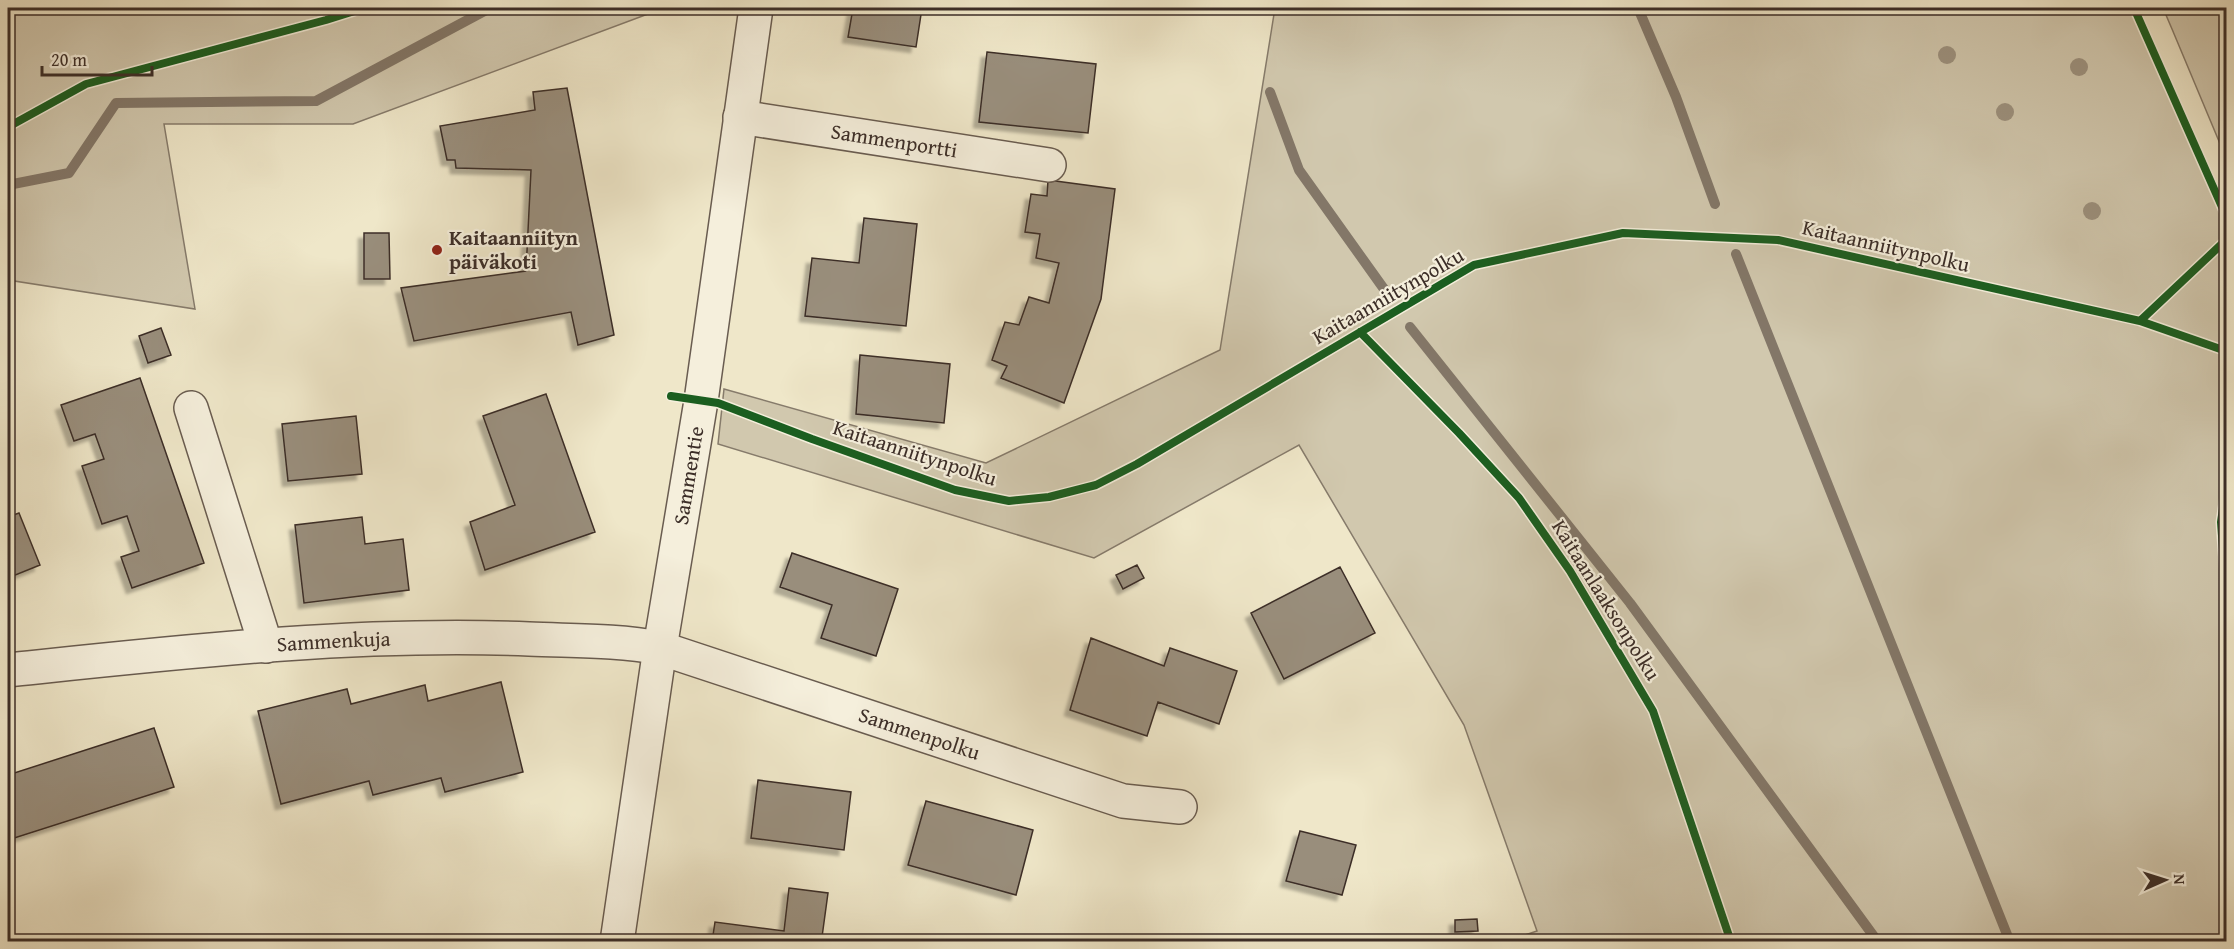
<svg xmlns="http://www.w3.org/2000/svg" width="2234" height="949" viewBox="0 0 2234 949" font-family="'Gentium Book Plus',serif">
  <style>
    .green { fill: #d1c8ae; stroke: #867b6b; stroke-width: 1.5 }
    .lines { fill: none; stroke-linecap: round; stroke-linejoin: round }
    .stream { stroke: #837768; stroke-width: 10 }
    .building { fill: #998e7c; stroke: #3c2e28; stroke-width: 1.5; filter: url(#shadow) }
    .minor-casing { stroke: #695c50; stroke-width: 36 }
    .minor { stroke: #f5efdc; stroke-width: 33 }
    .cycleway-casing { stroke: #f5efdc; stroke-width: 11 }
    .cycleway { stroke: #1b5e20; stroke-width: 8 }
    .tree { fill: #9d927f }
    .poi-dot { fill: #8f2418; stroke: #f5efdc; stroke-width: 2 }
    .labels { text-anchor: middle; stroke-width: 4.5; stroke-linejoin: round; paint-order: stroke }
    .street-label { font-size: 21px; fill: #3c2e28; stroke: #f5efdc }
    .poi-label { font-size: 21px; font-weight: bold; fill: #3c2e28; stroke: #f5efdc; text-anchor: start }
  </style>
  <defs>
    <filter id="shadow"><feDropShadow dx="-5.5" dy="5.5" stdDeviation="1.5" flood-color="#0004"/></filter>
  </defs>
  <rect width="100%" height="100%" fill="#efe7c9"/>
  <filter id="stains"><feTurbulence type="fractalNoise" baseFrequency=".00333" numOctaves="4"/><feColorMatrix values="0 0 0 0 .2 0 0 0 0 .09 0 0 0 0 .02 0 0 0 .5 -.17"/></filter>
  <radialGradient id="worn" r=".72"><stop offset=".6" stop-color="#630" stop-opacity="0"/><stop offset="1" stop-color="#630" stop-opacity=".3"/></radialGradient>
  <path class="green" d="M8,8H664L353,124H164L195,309L8,280Z
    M1275,8H2134L2226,216V941H1507L1537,931L1464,725L1299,445L1094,558L718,444L724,389L986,463L1220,350Z
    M2163,8H2226V158L2172,29Z"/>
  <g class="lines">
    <path class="stream" d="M1638,8L1676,97L1715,204
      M1270,92L1299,170L1384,289
      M8,185L69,173L116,103L316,101L490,8
      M1736,254L2010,942
      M1410,327L1630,603L1878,942"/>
  </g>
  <path class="building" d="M853,8H922L916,47L848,37Z
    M987,52L1096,64L1088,133L979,122Z
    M567,88L614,335L578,345L571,312L414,341L401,288L526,271L531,170L456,168L455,160H447L440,126L535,110L533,92Z
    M1048,180L1115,189L1101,299L1064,403L1001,378L1007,366L992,360L1005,322L1019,325L1029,297L1049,303L1059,263L1036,258L1040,234L1025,232L1031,194L1047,196Z
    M864,218L917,224L906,326L805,316L812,258L859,263Z
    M364,233H389L390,279H364Z
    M161,328L171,355L148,363L139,336Z
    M860,355L950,364L944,423L856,414Z
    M140,378L204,563L132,588L121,557L139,551L127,516L102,524L82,466L104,459L95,434L74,441L61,405Z
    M546,394L595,532L485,570L470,522L515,505L483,416Z
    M356,416L362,474L288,481L282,424Z
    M19,513L40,565L8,578V517Z
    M362,517L365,544L403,539L409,590L304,603L295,525Z
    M792,553L898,589L876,656L821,638L832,605L780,587Z
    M1137,565L1144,578L1123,589L1116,575Z
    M1340,567L1375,633L1284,679L1251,613Z
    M1091,638L1164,666L1170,648L1237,671L1219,724L1158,702L1147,736L1070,710Z
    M501,682L523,772L445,792L441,778L373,795L369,781L281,804L258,711L347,689L351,704L425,685L428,701Z
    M154,728L174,787L8,840V775Z
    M758,780L851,792L844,850L751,838Z
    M926,801L1033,830L1016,895L908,865Z
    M1300,831L1356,845L1342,895L1286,881Z
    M789,888L828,893L822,937L835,939V942H712L715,922L784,931Z
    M1477,919L1478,931L1455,932V920Z"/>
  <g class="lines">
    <g class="minor-casing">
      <g id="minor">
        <path id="s1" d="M740,117L1049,165"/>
        <path d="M191,408L266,646"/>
        <path id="s2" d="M8,670C180,652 355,632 529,639C573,641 617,640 660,648L1123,801L1180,807"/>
        <path id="s3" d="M617,942L660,648L701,401L756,8"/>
      </g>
    </g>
    <use href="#minor" class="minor"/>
    <g class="cycleway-casing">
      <path id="cycleway" d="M2134,8L2226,216
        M8,127L86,84L326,20L364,8
        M2140,321L2226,351
        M1360,332L1459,433L1519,498L1570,571L1653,711L1731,942
        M671,396L718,403L812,439L955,490L1009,501L1049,497L1096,485L1137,464L1474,265L1623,233L1778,240L2140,321L2226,240
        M2226,488L2221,522L2226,591"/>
    </g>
    <use href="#cycleway" class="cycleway"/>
  </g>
  <g class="tree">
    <circle cx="1947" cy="55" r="9"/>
    <circle cx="2079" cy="67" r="9"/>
    <circle cx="2005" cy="112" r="9"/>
    <circle cx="2092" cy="211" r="9"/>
  </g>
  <circle class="poi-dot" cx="437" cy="250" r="6"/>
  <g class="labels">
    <g class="street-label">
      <text dy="7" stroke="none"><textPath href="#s1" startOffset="156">Sammenportti</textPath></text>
      <text transform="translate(1886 246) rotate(13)" y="7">Kaitaanniitynpolku</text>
      <text transform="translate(1388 296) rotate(-30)" y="7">Kaitaanniitynpolku</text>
      <text transform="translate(915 453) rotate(18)" y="7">Kaitaanniitynpolku</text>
      <text dy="7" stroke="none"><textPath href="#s3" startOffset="472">Sammentie</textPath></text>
      <text transform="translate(1606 600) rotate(58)" y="7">Kaitaanlaaksonpolku</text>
      <text dy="7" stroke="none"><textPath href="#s2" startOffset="327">Sammenkuja</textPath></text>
      <text dy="7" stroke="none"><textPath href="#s2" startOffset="927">Sammenpolku</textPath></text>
    </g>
    <g class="poi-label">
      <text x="449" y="245">Kaitaanniityn<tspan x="449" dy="24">päiväkoti</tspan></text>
    </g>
  </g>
  <rect width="2234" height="949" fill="none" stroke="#efe7c9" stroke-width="30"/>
  <rect x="9" y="9" width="2216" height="931" fill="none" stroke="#3c2e28" stroke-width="3"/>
  <rect x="15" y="15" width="2204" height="919" fill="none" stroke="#3c2e28" stroke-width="1.5"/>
  <g transform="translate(2165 880) rotate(87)" stroke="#f5efdc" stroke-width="4.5" paint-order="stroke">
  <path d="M0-4.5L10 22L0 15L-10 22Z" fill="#3c2e28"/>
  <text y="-9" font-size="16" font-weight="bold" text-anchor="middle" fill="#3c2e28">N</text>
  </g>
  <path d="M42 66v9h110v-9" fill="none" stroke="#3c2e28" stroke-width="3"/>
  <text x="51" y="66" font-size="18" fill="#3c2e28" stroke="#f5efdc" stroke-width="4.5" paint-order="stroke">20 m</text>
  <rect width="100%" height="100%" filter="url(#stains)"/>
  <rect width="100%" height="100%" fill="url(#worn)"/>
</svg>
